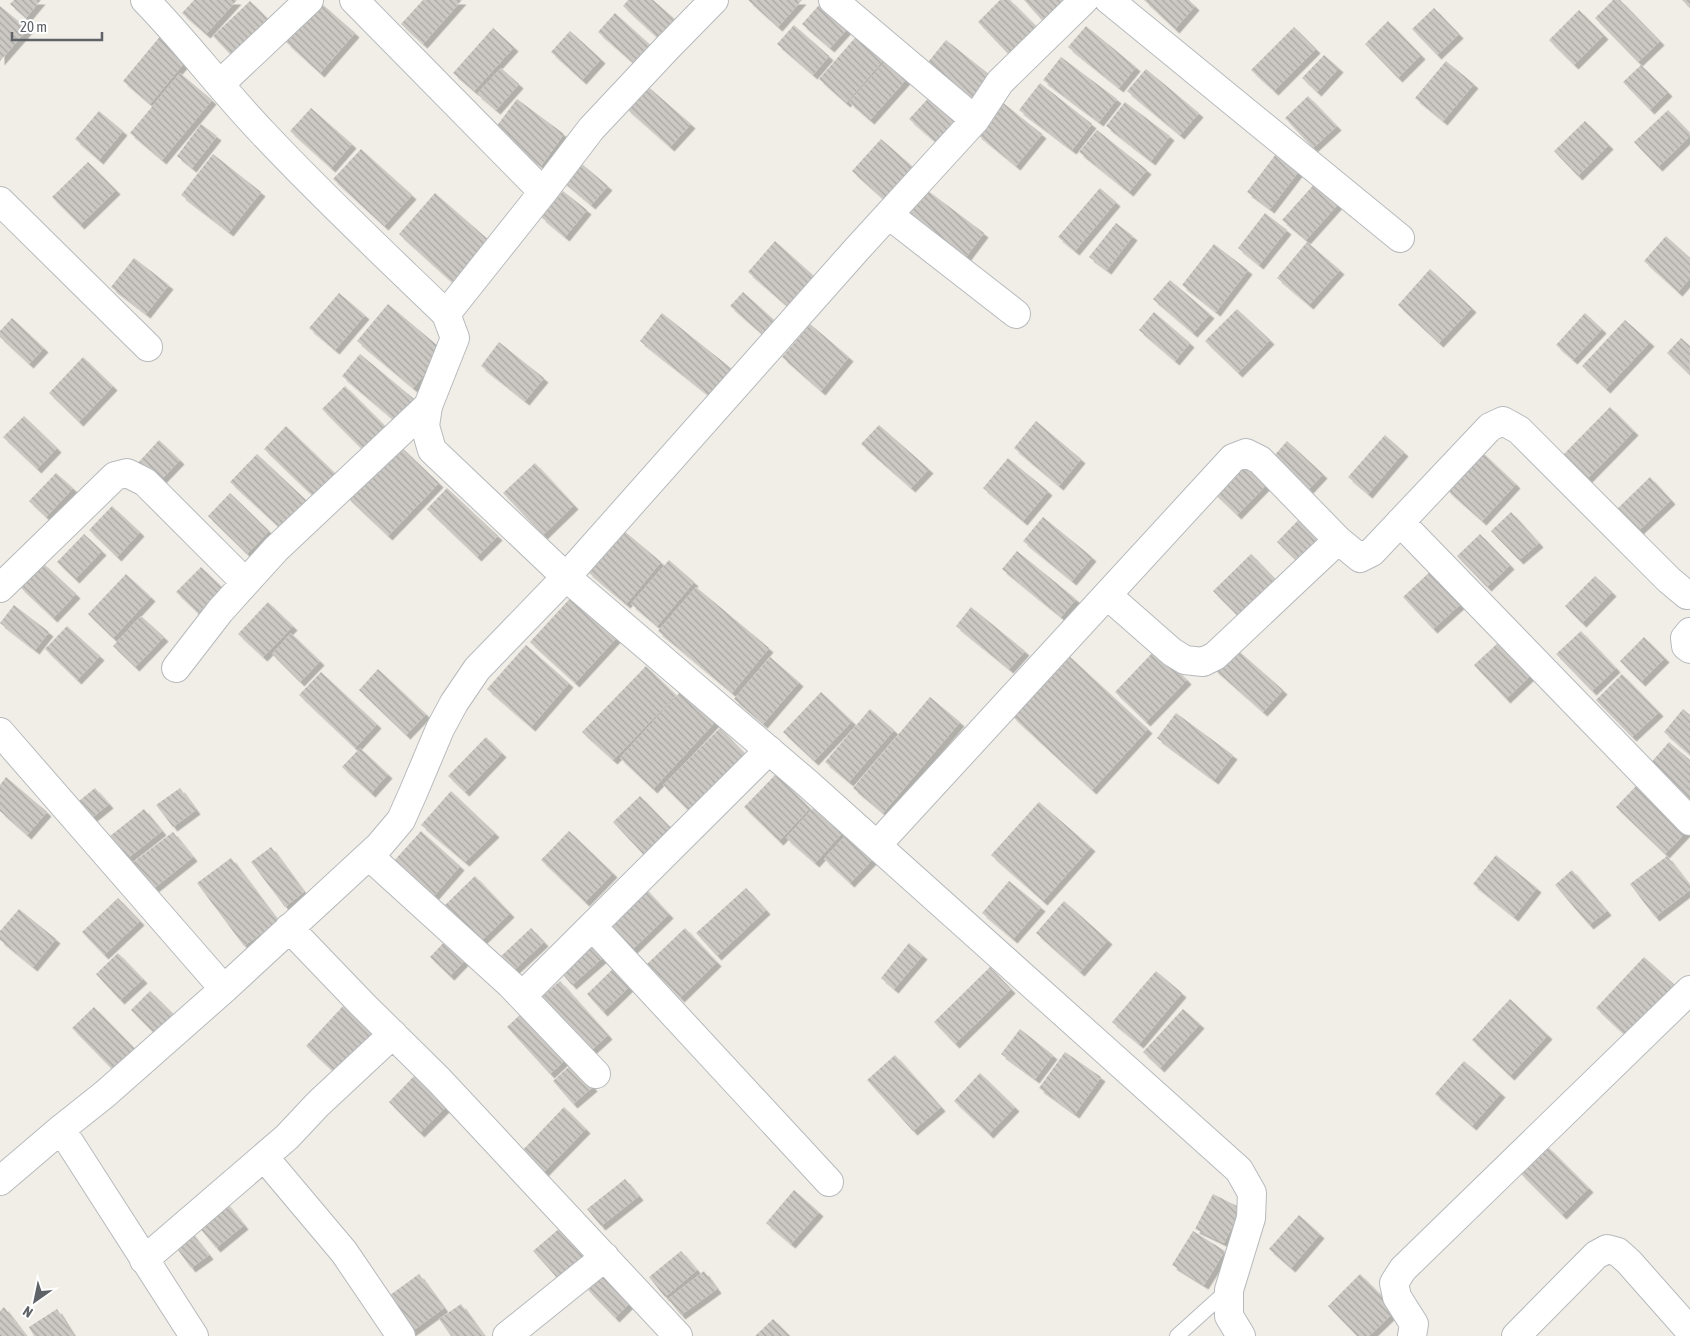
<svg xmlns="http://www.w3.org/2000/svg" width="1690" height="1336" viewBox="0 0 1690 1336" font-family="'Asap Condensed',sans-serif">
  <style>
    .building { fill: url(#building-back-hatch); filter: url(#shadow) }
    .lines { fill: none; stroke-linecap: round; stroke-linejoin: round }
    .service-casing { stroke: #b7babd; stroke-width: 16 }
    .minor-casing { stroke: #b7babd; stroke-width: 30 }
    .tertiary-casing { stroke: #b7babd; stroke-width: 30 }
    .service { stroke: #fff; stroke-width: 14 }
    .minor { stroke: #fff; stroke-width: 28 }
    .tertiary { stroke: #fff; stroke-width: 28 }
  </style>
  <defs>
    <pattern id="building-back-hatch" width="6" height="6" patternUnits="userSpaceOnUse" patternTransform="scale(1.25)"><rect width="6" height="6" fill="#ccc9c4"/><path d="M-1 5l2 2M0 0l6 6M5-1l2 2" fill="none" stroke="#a9a7a3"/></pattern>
    <filter id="shadow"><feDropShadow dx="4.5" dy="4.5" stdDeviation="0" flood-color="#0004"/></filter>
  </defs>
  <rect width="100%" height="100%" fill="#f1eee7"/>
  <path class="building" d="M14,0H41L26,18L10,4Z
    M194,0H237L206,34L182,13Z
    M423,0H462L423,44L401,24Z
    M628,0H653L677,21L660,40L623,6Z
    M748,0H802L778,27Z
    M1000,0H1010L1041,31L1013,59L978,22Z
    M1024,0H1068L1049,28Z
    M1144,0H1189L1195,6L1175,29Z
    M1613,0H1620L1660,41L1638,62L1595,18Z
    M1682,0H1690V8Z
    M250,1L272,23L235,59L213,36Z
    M321,3L355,33L320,73L286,42Z
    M820,4L848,28L830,48L802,24Z
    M0,6L28,29L0,61Z
    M1434,8L1459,34L1437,55L1412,29Z
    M1579,10L1604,35L1574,65L1549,40Z
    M615,13L656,50L639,68L598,32Z
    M1388,21L1421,55L1398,78L1365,44Z
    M794,25L829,56L813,75L777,44Z
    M1086,26L1136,67L1119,88L1068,47Z
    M1294,27L1316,49L1274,91L1251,70Z
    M493,28L514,47L474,91L453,73Z
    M570,31L601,59L582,80L551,52Z
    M860,32L887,56L846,103L819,79Z
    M162,34L189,57L150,104L123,81Z
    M946,40L995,79L969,111L920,72Z
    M891,55L912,73L870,120L849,102Z
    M1324,55L1339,68L1317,92L1302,78Z
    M1061,57L1117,99L1099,122L1043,80Z
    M1446,61L1474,84L1443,121L1415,98Z
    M1641,65L1668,92L1650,110L1623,82Z
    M501,68L519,84L496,110L477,94Z
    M1146,69L1199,113L1180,135L1127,91Z
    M180,73L212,100L162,160L130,133Z
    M1040,83L1092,124L1072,150L1019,110Z
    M646,85L691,124L670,147L626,108Z
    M935,91L964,117L939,145L909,119Z
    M1308,96L1337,126L1313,148L1285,118Z
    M517,99L564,134L541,166L493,131Z
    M1002,102L1042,134L1016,166L977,134Z
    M1125,102L1170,136L1151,161L1106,126Z
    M311,108L352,144L331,168L290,131Z
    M1668,110L1690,133V136L1658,167L1634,142Z
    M99,111L123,131L99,160L75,139Z
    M1585,121L1609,145L1578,176L1554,151Z
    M201,124L217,136L192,168L177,156Z
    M1097,130L1147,170L1129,192L1079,152Z
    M881,139L920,173L891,206L852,171Z
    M361,149L412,195L384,226L333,179Z
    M213,154L261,192L229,232L181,195Z
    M1276,154L1299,171L1270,209L1247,192Z
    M576,159L608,186L591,205L559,178Z
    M88,162L116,190L80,225L52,197Z
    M1317,181L1340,202L1306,240L1282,220Z
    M1100,188L1116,202L1075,251L1058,237Z
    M927,190L984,233L966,257L909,214Z
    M563,191L587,210L565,237L541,217Z
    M435,193L491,242L454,284L399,234Z
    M1265,213L1287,230L1259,265L1238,248Z
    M1116,223L1133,236L1107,270L1089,257Z
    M1666,236L1690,258V278L1678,292L1644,261Z
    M775,241L815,277L788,307L748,272Z
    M1307,242L1340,270L1309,305L1277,278Z
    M1214,244L1248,270L1216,312L1182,285Z
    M134,258L169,285L146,314L111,287Z
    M1430,269L1472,308L1439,343L1398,305Z
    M1170,280L1210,314L1193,333L1153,299Z
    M743,292L781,326L769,340L730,306Z
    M339,293L365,315L335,350L309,328Z
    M388,304L444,351L413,388L357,341Z
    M1237,309L1270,340L1238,373L1205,341Z
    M1154,312L1190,343L1175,361L1139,330Z
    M662,313L737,373L716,401L640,341Z
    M1585,313L1602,329L1573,360L1556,345Z
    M12,318L44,348L29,364L0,337V331Z
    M1625,320L1650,342L1606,389L1582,366Z
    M810,324L849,357L821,391L782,357Z
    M1681,338L1690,346L1689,374L1667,353Z
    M499,342L544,378L525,401L481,366Z
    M360,354L419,403L401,426L342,376Z
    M83,357L113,386L79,422L49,393Z
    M345,386L392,433L369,456L322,409Z
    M1610,407L1634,431L1586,480L1562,456Z
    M24,416L57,448L37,469L3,437Z
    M1036,421L1081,459L1059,486L1014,448Z
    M879,425L929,469L911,488L861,444Z
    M286,426L340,478L318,501L264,449Z
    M1385,435L1404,452L1368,494L1348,477Z
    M159,440L180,460L156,485L136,465Z
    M1287,441L1323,474L1309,489L1273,457Z
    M398,444L439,483L388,536L347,497Z
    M1481,451L1516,484L1482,521L1446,489Z
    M257,454L307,501L281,529L230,482Z
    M1244,456L1270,481L1237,515L1212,491Z
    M1008,458L1048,491L1023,521L983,488Z
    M535,463L574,505L543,535L503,493Z
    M56,473L73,488L46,517L29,501Z
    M1650,477L1671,500L1638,531L1617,509Z
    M447,488L498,536L477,557L427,509Z
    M230,493L269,531L247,554L208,516Z
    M112,506L140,532L117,557L89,530Z
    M1511,512L1539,543L1519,560L1491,531Z
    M1305,513L1333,539L1305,569L1277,542Z
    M1043,517L1092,557L1072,581L1023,541Z
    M623,530L661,562L626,604L588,572Z
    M84,534L102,551L75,579L57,562Z
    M1480,534L1510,565L1487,587L1457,556Z
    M1017,551L1076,599L1061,617L1002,569Z
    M1251,554L1284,588L1246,624L1213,591Z
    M669,560L694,582L657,626L631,604Z
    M43,563L76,594L53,618L20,587Z
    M201,567L222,587L198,613L176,592Z
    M1434,568L1464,601L1433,629L1403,597Z
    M126,574L151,597L113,638L88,614Z
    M1595,576L1612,592L1582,623L1565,606Z
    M696,587L769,648L732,693L658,631Z
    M576,592L621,633L575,683L530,642Z
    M268,602L293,626L263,657L238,634Z
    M14,605L49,632L35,650L0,623Z
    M971,607L1025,651L1009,669L956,626Z
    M141,616L164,637L135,667L113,646Z
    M67,626L100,656L77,680L45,649Z
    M1581,631L1616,668L1592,691L1556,654Z
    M291,633L320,661L300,682L272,654Z
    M1644,637L1665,658L1641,682L1620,661Z
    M1501,640L1533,673L1506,699L1474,665Z
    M526,645L569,683L531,727L487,689Z
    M1233,646L1283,690L1263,712L1213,668Z
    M1156,649L1187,680L1146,722L1115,692Z
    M1068,655L1148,729L1092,790L1012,716Z
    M770,657L799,682L763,724L734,699Z
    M646,666L676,695L613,760L582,732Z
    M378,669L426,714L406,735L359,690Z
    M321,672L377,724L355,748L299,695Z
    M1622,674L1659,712L1632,737L1596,700Z
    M681,691L715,722L653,789L620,758Z
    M821,692L852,721L814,761L783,732Z
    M930,697L960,722L883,813L853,788Z
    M870,709L894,730L849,782L825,762Z
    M1683,709L1690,715V755L1664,732Z
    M1176,713L1233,755L1214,780L1157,738Z
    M720,728L754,763L697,819L663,785Z
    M486,737L502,753L465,792L448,776Z
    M1669,742L1690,760V802L1648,766Z
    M360,748L388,774L371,793L342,767Z
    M776,774L810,808L779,841L744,807Z
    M6,777L47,812L27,835L0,811V785Z
    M1637,785L1686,832L1665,854L1616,807Z
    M95,788L109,804L88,821L74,805Z
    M180,788L196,810L173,827L156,805Z
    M451,791L495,833L465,862L421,825Z
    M640,796L672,829L644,855L613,822Z
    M1039,802L1091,847L1043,901L991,855Z
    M815,806L843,832L815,863L786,838Z
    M144,809L162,831L123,862L105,840Z
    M421,831L460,866L433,897L393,862Z
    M569,831L613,873L585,902L541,860Z
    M173,832L193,857L148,893L127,867Z
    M846,835L873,859L850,883L824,859Z
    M271,847L304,892L285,907L251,862Z
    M1496,855L1537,888L1514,917L1473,884Z
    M1667,856L1690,886V890L1655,917L1630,884Z
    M231,858L278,921L244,946L197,883Z
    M1572,870L1607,911L1589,925L1555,885Z
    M475,876L510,913L481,941L445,905Z
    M1009,881L1041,907L1013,939L982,913Z
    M642,885L669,914L632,950L604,922Z
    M746,888L766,910L717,956L696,933Z
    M118,898L140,921L104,955L82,932Z
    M1064,901L1108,940L1080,972L1036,933Z
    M19,909L56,939L33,967L0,940V931Z
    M531,928L544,942L512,972L499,958Z
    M685,928L717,962L680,998L647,964Z
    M450,936L470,955L450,976L430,957Z
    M592,938L606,955L572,985L557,968Z
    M909,943L923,955L894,989L881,978Z
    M118,953L143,979L120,1000L96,974Z
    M1644,957L1677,987L1629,1039L1596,1008Z
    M616,966L633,983L603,1012L587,994Z
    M990,967L1011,989L955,1044L934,1022Z
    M1156,971L1182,993L1139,1044L1112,1022Z
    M560,981L608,1035L585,1056L536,1002Z
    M150,991L178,1019L159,1038L131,1010Z
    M1510,999L1548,1035L1510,1076L1472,1040Z
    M343,1006L373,1034L336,1074L306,1046Z
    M94,1007L135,1049L113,1070L72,1028Z
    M1183,1009L1200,1024L1160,1068L1143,1052Z
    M524,1011L567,1058L550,1074L507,1027Z
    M1020,1029L1053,1055L1035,1079L1001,1054Z
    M1065,1052L1101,1077L1075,1114L1039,1088Z
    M895,1055L941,1107L913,1131L867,1080Z
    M1464,1061L1501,1093L1472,1126L1435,1094Z
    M573,1063L593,1087L573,1104L553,1081Z
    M980,1073L1015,1107L989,1134L954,1101Z
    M416,1074L448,1105L420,1133L389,1102Z
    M564,1107L586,1129L542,1174L520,1153Z
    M1548,1147L1589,1188L1562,1215L1521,1174Z
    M625,1179L639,1196L601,1226L587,1209Z
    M794,1190L819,1212L791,1244L766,1223Z
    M1213,1194L1241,1208L1224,1243L1195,1229Z
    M223,1199L244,1225L216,1248L195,1222Z
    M1299,1215L1320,1234L1291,1268L1269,1249Z
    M567,1222L593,1252L560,1281L533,1251Z
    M190,1231L209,1255L191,1268L173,1243Z
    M1193,1231L1225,1251L1204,1285L1172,1265Z
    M681,1251L697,1270L665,1297L649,1277Z
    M607,1271L634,1299L615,1318L588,1290Z
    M704,1271L717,1289L681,1315L668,1299Z
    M419,1274L444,1308L411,1332L386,1298Z
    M1360,1274L1396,1310L1369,1336H1357L1328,1306Z
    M461,1304L484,1336H451L439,1319Z
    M4,1307L26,1336H0V1311Z
    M57,1309L74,1336H34L29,1327Z
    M773,1319L790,1336H755Z"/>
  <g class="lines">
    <g class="service-casing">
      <path id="service" d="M1177,1336L1228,1290"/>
    </g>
    <g class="minor-casing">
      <path id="minor" d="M354,0L543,192
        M833,0L975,120
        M1109,0L1400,238
        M220,84L309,0
        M0,201L148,347
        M889,215L1016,314
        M446,314L543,192L591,129L667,48L714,0
        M1400,522L1690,821
        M0,588L115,476L127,473L145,482L245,582
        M1107,595L1172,652L1185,660L1203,662L1215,656L1338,540
        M1690,632L1685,638L1686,646L1690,649
        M176,668L220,611L276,549L428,406
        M0,732L224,989
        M877,845L1233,458L1246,453L1260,460L1338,540L1360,558L1372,552L1490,427L1503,421L1519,430L1669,580L1687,595L1690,594
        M369,856L511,985L596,1074
        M592,926L829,1182
        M289,928L362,1004L439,1080L678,1336
        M522,996L769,750
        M61,1129L194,1336
        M264,1157L344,1252L401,1336
        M0,1181L61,1129L105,1094L224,989L379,846L401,820L413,793L440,729L454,703L477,669L566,577L857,249L975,120L1000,82L1084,0
        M144,1260L287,1137L318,1104L393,1034
        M507,1336L605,1257
        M1412,1336L1414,1324L1397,1297L1394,1283L1403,1269L1690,990
        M1516,1336L1596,1255L1607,1249L1618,1252L1629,1262L1690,1331"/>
    </g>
    <g class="tertiary-casing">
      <path id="tertiary" d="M145,0C186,42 222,90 263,133C321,195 384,254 446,314L455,338L428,406L425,426L432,450L566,577L806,782L1239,1170L1252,1193L1251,1218L1229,1290V1316L1241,1336"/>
    </g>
    <use href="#service" class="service"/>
    <use href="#minor" class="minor"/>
    <use href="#tertiary" class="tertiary"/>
  </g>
  <g transform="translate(35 1301) rotate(213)" stroke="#ffffff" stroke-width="4" paint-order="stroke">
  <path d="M0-4L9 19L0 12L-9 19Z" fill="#5f6367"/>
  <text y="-8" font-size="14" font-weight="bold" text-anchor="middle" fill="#5f6367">N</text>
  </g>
  <path d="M12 32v8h90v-8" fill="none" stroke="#5f6367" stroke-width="2.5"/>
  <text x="20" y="32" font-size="15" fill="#5f6367" stroke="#ffffff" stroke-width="4" paint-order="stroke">20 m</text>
</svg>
